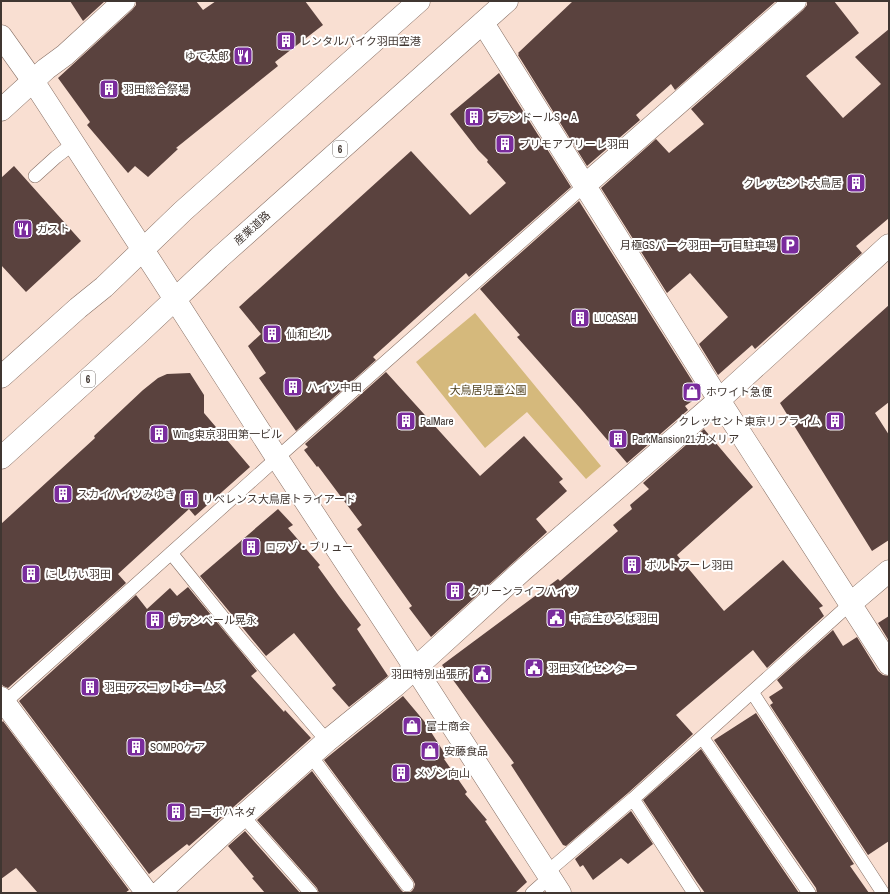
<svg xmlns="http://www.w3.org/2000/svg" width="890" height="894" viewBox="0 0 890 894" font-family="'Archivo Narrow','Noto Sans JP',sans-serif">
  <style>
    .green { fill: #d5b97c }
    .building { fill: #5a423e }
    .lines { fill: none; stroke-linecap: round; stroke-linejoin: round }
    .lane-casing { stroke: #876f64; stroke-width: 14 }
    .street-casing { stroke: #876f64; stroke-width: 23 }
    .secondary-casing { stroke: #876f64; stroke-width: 23 }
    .primary-casing { stroke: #876f64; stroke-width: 23 }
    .lane { stroke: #fff; stroke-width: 13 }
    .street { stroke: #fff; stroke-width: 22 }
    .secondary { stroke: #fff; stroke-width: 22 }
    .primary { stroke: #fff; stroke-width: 22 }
    .labels { text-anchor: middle; stroke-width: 4; stroke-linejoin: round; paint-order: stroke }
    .shield { fill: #fff; stroke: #79726f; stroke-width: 1 }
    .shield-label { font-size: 10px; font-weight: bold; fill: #403631 }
    .poi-label { font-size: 11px; fill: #403631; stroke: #fff; text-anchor: start }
    .street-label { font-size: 11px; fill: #403631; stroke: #fff }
    .park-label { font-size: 11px; fill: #514220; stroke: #fff }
  </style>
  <rect width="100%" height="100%" fill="#f9dfd2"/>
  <path class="green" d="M475,313L601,466L586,479L527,412L485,448L416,362Z"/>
  <path class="building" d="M70,1H105L83,21Z
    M136,1H196L203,10L216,1H305L323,25L275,62L278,66L176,148L178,149L148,177L135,166L128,173L87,125L90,122L58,78L132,10L136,5Z
    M573,1H776L675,90L671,84L636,115L640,120L587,166L518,55L519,54L518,53Z
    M807,1H834L859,33L806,76L843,118L881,84L855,57L889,29V218L856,246L862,253L755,349L752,345L718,375L699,344L728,317L690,273L667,293L601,188L656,139L669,153L704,124L691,109L803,10L807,5Z
    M499,73L571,187L469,277L466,273L373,357L376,360L296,431L259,378L266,373L248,346L261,334L239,307L411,151L470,215L506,183L487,162L488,160L478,150L450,114Z
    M14,166L81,241L26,292L1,265V178Z
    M579,201L701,395L685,406L688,410L627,463L580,408L517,337L520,335L480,289Z
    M889,305V402L875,413L889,435V540L872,551L780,403Z
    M386,372L480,476L524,436L563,479L559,482L567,491L536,519L547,532L515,561L431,637L409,608L412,606L357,529L362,525L318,466L317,467L304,450L308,447L305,444Z
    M190,373L204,395V413L250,467L195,516L189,509L118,574L126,583L8,688L3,686L1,683V524L95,438L94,436L143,390L158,378L167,374Z
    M704,429L753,487L677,555L724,611L783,560L823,606L819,608L824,616L767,668L753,650L676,715L693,734L628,793L566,846L563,845L511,765L514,763L442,665L558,579L560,581L618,531L613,525L632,509L630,505L649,489L643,483Z
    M278,509L293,525L288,528L320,565L318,567L339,596L361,625L357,629L388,676L349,707L332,688L336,685L294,633L266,656L200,576Z
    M188,587L253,666L257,671L251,676L284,712L285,710L311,738L211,827L189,846L187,844L149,874L19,701L136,595L147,609L170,588L177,596Z
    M889,616V641L878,623Z
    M833,630L843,646L857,637L878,671L883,675L889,676V841L868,855L770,705L773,703L769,697L783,688L777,680Z
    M403,696L424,721L447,757L444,759L467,792L465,794L487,820L485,821L527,882L515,893H319L317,888L257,820L312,771L401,890L403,892L408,893L412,891L414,888L415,884L413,880L324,760Z
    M756,713L854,864L850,866L869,893H817L816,888L714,740Z
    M3,721L129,890L125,893H38L16,868L1,879V723Z
    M701,749L799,893H705L697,882L643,800Z
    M631,811L653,844L628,864L621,858L593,880L583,865L580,867L575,859Z
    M245,831L300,893H265L252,878L254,877L228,846Z"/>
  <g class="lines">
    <g class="lane-casing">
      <path id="lane" d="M35,176L56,157L73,144
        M171,553L238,636L327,741
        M752,692L883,893
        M1,707L13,695L277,458L584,186
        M702,737L809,893
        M311,756L407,885
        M633,799L694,893
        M243,816L311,893
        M546,873L633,799L850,604
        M532,893L550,877"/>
    </g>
    <g class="street-casing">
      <path id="street" d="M483,23L719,400L889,664
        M1,110L46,69L65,55L124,1
        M584,186L795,1
        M850,604L889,571
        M1,698L147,893
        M159,893L227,830L327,741L395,686L431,654L523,570L719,400L889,245"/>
    </g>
    <g class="secondary-casing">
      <path id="secondary" d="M1,36L33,81L160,276L277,458L404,651L560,893"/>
    </g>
    <g class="primary-casing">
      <path id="primary" d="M1,377L78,308L104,287L183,211L419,1
        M1,458L139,333L219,258L507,1"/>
    </g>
    <use href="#lane" class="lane"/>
    <use href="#street" class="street"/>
    <use href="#secondary" class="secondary"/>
    <use href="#primary" class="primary"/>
  </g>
  <defs>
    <g id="building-square" transform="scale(1)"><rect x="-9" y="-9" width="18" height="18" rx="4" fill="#7a2c9d" stroke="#fff"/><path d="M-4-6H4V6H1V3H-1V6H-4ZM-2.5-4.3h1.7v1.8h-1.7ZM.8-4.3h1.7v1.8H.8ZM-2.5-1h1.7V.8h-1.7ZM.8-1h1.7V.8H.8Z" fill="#fff"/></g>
    <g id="restaurant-square" transform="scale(1)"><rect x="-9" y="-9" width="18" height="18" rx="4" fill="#7a2c9d" stroke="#fff"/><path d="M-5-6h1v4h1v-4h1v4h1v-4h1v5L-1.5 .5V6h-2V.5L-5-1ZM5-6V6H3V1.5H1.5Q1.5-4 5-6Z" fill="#fff"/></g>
    <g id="parking-square" transform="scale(1)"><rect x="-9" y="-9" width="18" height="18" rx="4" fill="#7a2c9d" stroke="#fff"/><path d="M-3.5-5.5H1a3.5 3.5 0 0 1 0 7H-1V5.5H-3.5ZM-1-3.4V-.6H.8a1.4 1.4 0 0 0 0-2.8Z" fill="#fff"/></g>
    <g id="shop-square" transform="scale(1)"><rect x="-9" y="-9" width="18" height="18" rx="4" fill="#7a2c9d" stroke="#fff"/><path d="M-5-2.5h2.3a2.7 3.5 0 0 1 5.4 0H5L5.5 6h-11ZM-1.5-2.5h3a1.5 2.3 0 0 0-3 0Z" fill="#fff"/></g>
    <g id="civic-square" transform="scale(1)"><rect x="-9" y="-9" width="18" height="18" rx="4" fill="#7a2c9d" stroke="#fff"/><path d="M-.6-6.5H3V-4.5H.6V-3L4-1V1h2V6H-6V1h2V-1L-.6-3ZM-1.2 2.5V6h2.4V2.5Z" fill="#fff"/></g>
  </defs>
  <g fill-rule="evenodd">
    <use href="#building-square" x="286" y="41"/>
    <use href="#restaurant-square" x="243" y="56"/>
    <use href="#building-square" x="109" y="89"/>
    <use href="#building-square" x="474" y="117"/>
    <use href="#building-square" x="505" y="144"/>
    <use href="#building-square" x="856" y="183"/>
    <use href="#restaurant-square" x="23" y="229"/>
    <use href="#parking-square" x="790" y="245"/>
    <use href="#building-square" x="580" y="318"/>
    <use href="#building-square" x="272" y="334"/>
    <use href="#building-square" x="293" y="387"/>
    <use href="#shop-square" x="692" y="392"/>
    <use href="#building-square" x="406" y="421"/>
    <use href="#building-square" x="835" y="421"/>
    <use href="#building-square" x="159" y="434"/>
    <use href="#building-square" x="618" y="439"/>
    <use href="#building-square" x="63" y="494"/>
    <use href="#building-square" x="189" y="499"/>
    <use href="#building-square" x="251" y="547"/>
    <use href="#building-square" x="632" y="565"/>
    <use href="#building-square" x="31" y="574"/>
    <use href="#building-square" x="455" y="591"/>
    <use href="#civic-square" x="556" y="618"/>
    <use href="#building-square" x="155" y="620"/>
    <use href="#civic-square" x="534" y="668"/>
    <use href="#civic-square" x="482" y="674"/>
    <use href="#building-square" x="90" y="687"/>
    <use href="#shop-square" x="412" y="726"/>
    <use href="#building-square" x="136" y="747"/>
    <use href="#shop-square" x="430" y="751"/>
    <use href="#building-square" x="401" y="773"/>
    <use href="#building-square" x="176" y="812"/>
  </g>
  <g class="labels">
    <g class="shield">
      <rect x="333" y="141" width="14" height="16" rx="3"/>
      <rect x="81" y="371" width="14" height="16" rx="3"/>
    </g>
    <g class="shield-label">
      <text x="340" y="153">6</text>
      <text x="88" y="383">6</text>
    </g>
    <g class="poi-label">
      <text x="300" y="45">レンタルバイク羽田空港</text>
      <text x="229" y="60" text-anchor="end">ゆで太郎</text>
      <text x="123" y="93">羽田総合祭場</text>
      <text x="488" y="121">プランドールS・A</text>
      <text x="519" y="148">プリモアプリーレ羽田</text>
      <text x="842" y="187" text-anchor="end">クレッセント大鳥居</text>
      <text x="37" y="233">ガスト</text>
      <text x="776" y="249" text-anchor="end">月極GSパーク羽田一丁目駐車場</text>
      <text x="594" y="322">LUCASAH</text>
      <text x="286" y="338">仙和ビル</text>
      <text x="307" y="391">ハイツ中田</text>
      <text x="706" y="396">ホワイト急便</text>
      <text x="420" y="425">PalMare</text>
      <text x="821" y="425" text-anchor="end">クレッセント東京リプライム</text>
      <text x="173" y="438">Wing東京羽田第一ビル</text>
      <text x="632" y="443">ParkMansion21カメリア</text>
      <text x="77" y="498">スカイハイツみゆき</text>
      <text x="203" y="503">リベレンス大鳥居トライアード</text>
      <text x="265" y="551">ロワゾ・ブリュー</text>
      <text x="646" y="569">ポルトアーレ羽田</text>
      <text x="45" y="578">にしけい羽田</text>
      <text x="469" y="595">クリーンライフハイツ</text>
      <text x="570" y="622">中高生ひろば羽田</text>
      <text x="169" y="624">ヴァンベール晃永</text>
      <text x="548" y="672">羽田文化センター</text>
      <text x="468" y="678" text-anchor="end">羽田特別出張所</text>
      <text x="104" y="691">羽田アスコットホームズ</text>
      <text x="426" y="730">富士商会</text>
      <text x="150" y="751">SOMPOケア</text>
      <text x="444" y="755">安藤食品</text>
      <text x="415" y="777">メゾン向山</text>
      <text x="190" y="816">コーポハネダ</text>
    </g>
    <g class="street-label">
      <text transform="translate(252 228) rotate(-42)" y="4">産業道路</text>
    </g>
    <g class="park-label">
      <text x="488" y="394">大鳥居児童公園</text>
    </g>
  </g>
  <rect width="890" height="894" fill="none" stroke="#403631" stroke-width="4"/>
</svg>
